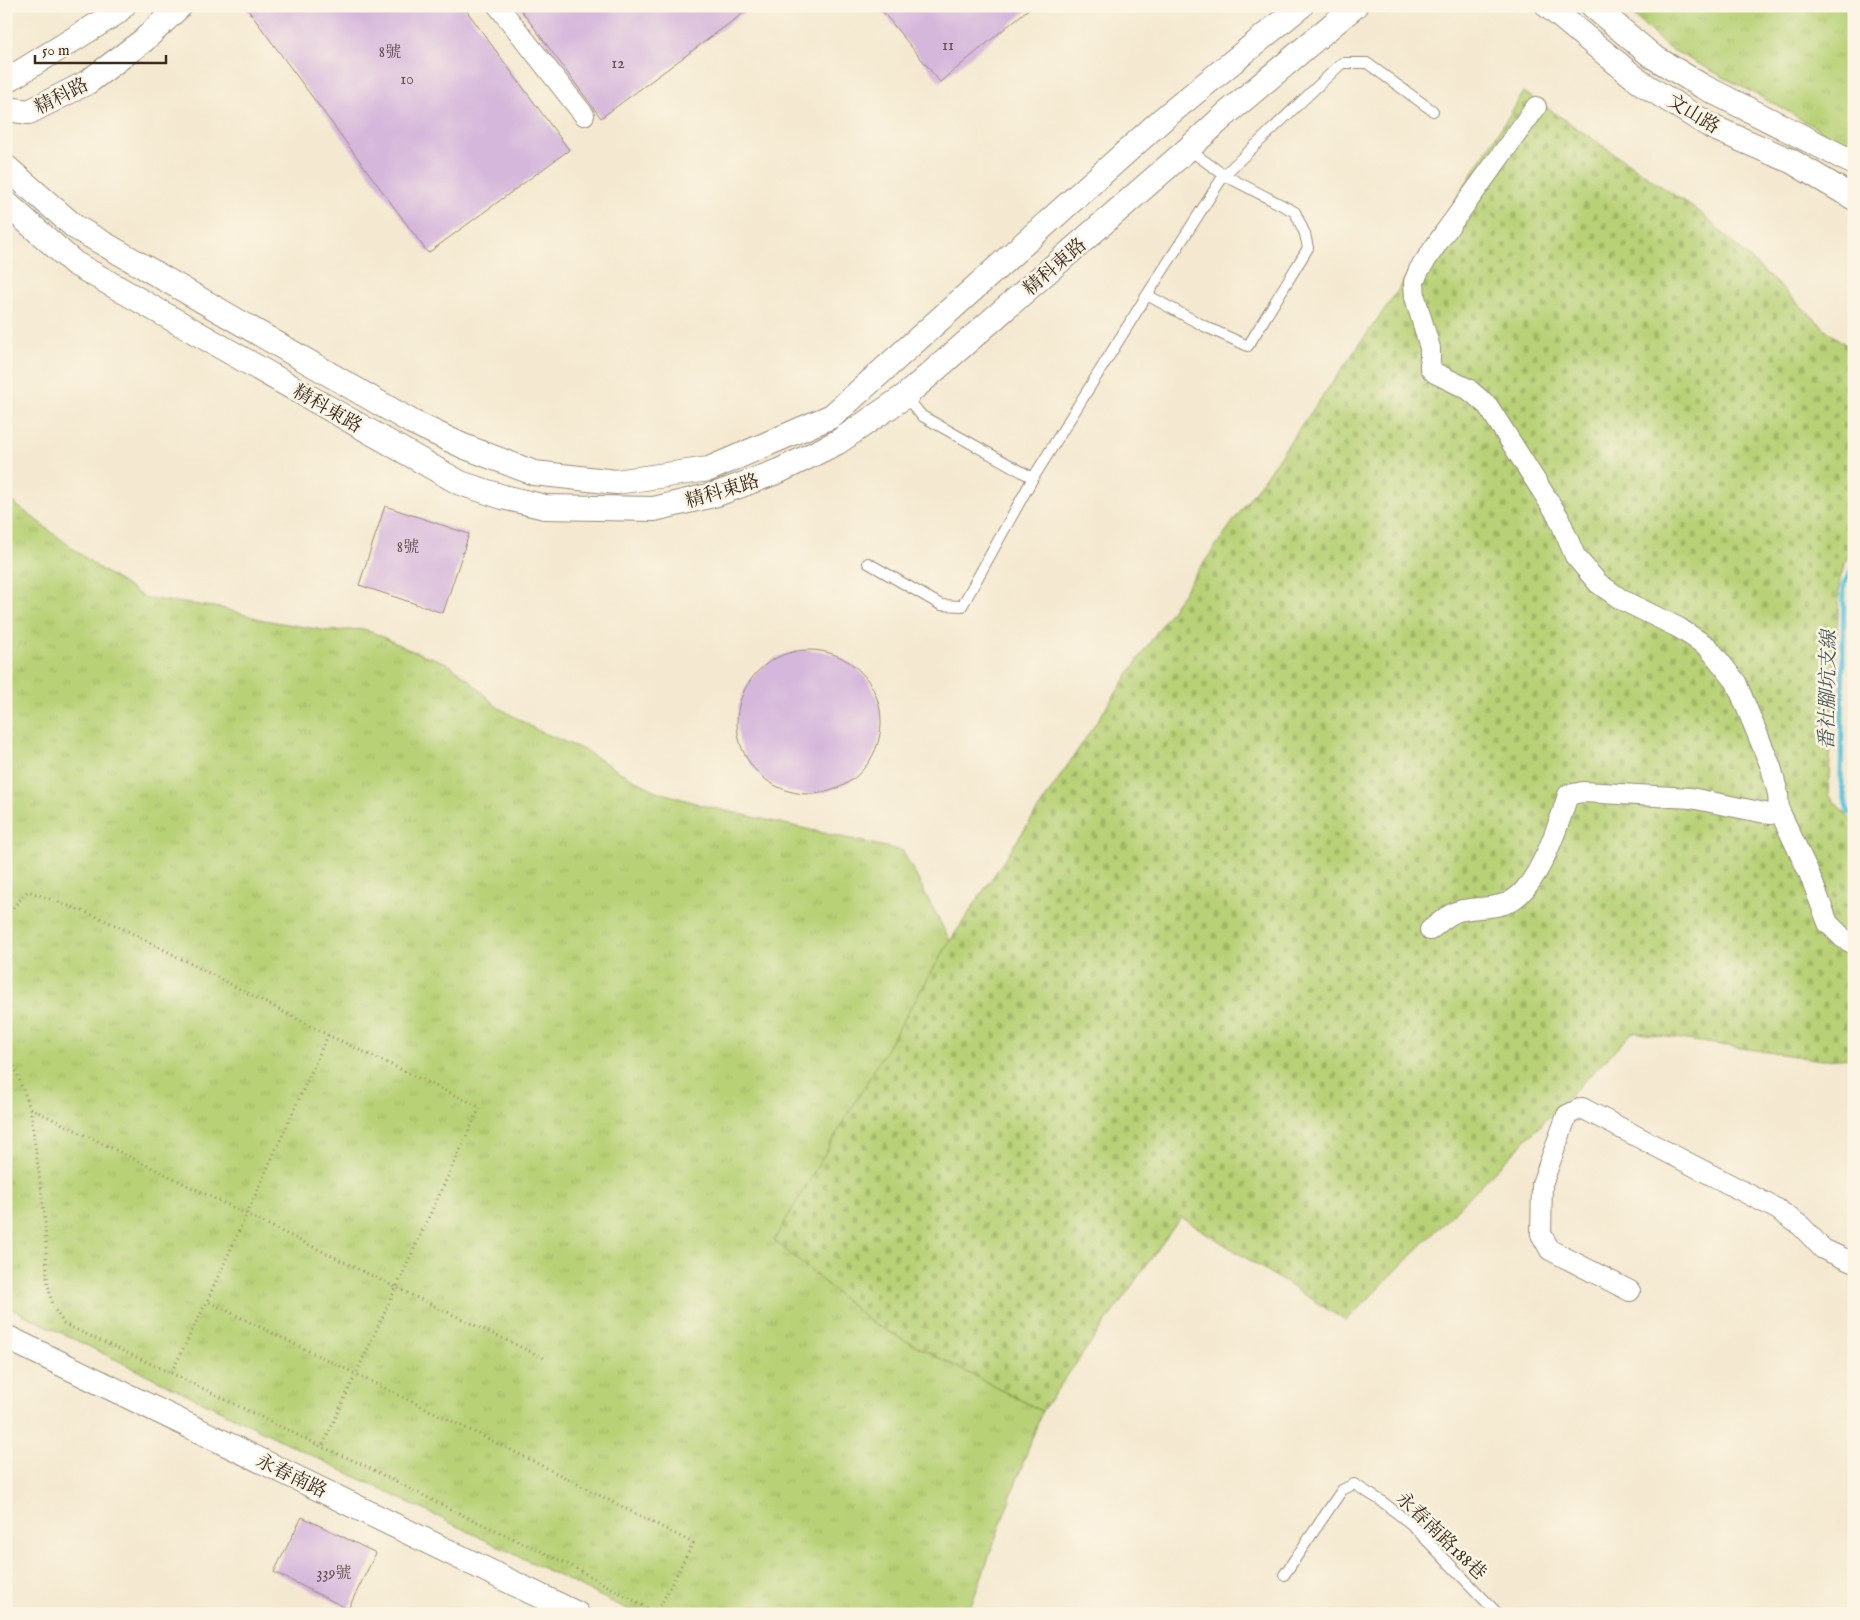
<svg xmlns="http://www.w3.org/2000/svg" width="1860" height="1620" viewBox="0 0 1860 1620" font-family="'IM FELL English','Noto Serif TC',serif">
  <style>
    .grass { fill: url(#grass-tufts); stroke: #7a7e4a }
    .cemetery { fill: url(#cemetery-stones); stroke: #7a7e4a }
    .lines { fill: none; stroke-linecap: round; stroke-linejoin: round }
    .stream { stroke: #5fc5dc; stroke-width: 5 }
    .building { fill: #d6b7dc }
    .service-casing { stroke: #988a77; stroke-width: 12 }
    .minor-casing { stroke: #988a77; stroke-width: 22 }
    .tertiary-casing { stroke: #988a77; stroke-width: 26 }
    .path { stroke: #988a77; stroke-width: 3; stroke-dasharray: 1 4; stroke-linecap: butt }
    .service { stroke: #fff; stroke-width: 10 }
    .minor { stroke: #fff; stroke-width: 20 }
    .tertiary { stroke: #fff; stroke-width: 24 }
    .labels { text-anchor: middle; stroke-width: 5; stroke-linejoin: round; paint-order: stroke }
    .number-label { font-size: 16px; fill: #624d4e }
    .street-label { font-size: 19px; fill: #3b2a1e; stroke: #fcf5e5 }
    .water-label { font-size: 20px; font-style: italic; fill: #465857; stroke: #fcf5e5 }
  </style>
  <defs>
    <pattern id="grass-tufts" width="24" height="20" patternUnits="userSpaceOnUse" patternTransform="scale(1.25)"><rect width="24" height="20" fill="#b8d176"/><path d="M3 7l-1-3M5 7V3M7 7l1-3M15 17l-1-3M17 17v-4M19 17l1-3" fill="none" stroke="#9fb466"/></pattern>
    <pattern id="cemetery-stones" width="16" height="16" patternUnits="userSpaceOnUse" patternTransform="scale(1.25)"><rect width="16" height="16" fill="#b8d176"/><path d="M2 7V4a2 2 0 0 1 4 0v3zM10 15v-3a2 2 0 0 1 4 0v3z" fill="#9fb466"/></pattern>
  </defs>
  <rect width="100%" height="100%" fill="#fcf5e5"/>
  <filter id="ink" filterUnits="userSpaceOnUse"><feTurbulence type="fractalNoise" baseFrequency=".02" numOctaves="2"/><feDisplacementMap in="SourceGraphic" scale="10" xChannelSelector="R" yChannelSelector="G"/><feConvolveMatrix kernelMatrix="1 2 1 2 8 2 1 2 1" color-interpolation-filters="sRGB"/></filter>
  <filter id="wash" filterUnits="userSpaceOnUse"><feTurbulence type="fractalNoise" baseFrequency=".0096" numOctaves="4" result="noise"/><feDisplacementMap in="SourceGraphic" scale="20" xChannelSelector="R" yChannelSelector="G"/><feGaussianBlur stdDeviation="1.12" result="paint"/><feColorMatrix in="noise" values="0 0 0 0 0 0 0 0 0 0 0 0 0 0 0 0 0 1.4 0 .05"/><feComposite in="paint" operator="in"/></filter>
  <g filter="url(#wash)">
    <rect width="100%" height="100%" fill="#f4e9d0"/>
    <path class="grass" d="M1624,6H1854V151L1789,112L1667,47Z
      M6,497L96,566L145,598L221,608L264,620L328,631L364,629L381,636L407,649L447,663L468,679L496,706L537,730L584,750L620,772L656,791L705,806L903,851L950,941L775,1240L872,1323L1042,1411L968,1614H637L6,1306Z"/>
    <path class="cemetery" d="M1524,92L1702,214L1832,335L1854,350V547L1850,550L1840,578L1828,795L1854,823V1058L1822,1060L1633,1032L1346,1321L1181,1217L1042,1411L872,1323L774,1240L950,941L1193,578L1399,289Z"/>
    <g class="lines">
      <path class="stream" d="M1854,564L1844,584L1841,781L1848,812L1854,815"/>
    </g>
    <g id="blocks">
      <path class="building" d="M245,6H463L569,150L428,253Z
        M518,6H753L601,118Z
        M878,6H1032L940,82Z
        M385,506L469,534L443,613L359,585Z
        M737 722a72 72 0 1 1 144 0a72 72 0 1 1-144 0Z
        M302,1517L376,1553L348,1609L274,1572Z"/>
    </g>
  </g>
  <g filter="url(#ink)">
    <use href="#blocks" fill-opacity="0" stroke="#988a77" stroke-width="1"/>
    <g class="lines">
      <g class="service-casing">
        <path id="service" d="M1147,295L1204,326L1248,346L1308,248L1305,234L1295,212L1224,175L1188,149
          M905,396L922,416L1033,478
          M868,563L941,605L962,606L1033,478L1147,295L1224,175L1342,63H1367L1433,111
          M1284,1575L1342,1490L1354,1484L1380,1500L1411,1524L1498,1614"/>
      </g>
      <g class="minor-casing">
        <path id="minor" d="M498,6L584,115
          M1779,810L1809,873L1828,923L1843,938L1854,944
          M1430,930C1438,924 1449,913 1459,911C1473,907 1489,909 1504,904C1536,895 1559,824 1568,795L1583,792L1691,798L1770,814L1779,810L1778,794L1771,767L1736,682L1708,647L1679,628L1622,600L1598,583L1575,556L1558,516L1488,406L1468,389L1435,373L1430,368V348L1415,297L1414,282L1419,270L1443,235L1536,107
          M1630,1291L1550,1250L1541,1234L1542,1184L1567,1115L1582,1108L1777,1209L1801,1226L1823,1249L1854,1263"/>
      </g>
      <g class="tertiary-casing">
        <path id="tertiary" d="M1548,6L1640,82L1712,127L1791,161L1854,198
          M1593,6L1652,56L1702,86L1854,163
          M6,81L116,13L123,6
          M6,109L29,112L88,82L144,40L180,6
          M6,167L75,227L412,422L463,446L534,473L616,482L709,469L832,416L1164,118L1301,6
          M6,203L74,263L460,483L503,497L545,507L654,509L717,494L779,471L838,442L905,396L1188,149L1225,115L1355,6
          M6,1337L577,1614"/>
      </g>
      <path class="path" d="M6,926L10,911L28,891L93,915L128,931L328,1035L480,1107L322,1447
        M6,1027L12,1060L30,1108L45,1219L47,1278L52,1305L64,1324L171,1373L207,1301
        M328,1035L207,1301L519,1454L693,1543L656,1614
        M30,1108L397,1288L546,1359
        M171,1373L322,1447L359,1463L456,1512L566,1563L656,1613"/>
      <use href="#service" class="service"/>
      <use href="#minor" class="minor"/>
      <use href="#tertiary" class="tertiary"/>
    </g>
  </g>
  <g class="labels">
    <g class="number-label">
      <text x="948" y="50">11</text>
      <text x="390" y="57">8號</text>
      <text x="618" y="68">12</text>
      <text x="407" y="84">10</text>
      <text x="408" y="552">8號</text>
      <text x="334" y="1578">339號</text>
    </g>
    <g class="street-label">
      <text transform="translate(61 95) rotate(-27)" y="7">精科路</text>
      <text transform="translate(1694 113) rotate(31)" y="7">文山路</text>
      <text transform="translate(1054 266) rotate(-41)" y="7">精科東路</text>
      <text transform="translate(328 408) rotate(30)" y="7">精科東路</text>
      <text transform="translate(722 490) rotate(-17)" y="7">精科東路</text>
      <text transform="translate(292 1475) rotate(26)" y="7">永春南路</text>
      <text transform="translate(1442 1535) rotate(44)" y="7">永春南路188巷</text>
    </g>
    <g class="water-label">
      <text transform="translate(1827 690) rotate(-89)" y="7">番社腳坑支線</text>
    </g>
  </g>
  <rect width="1860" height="1620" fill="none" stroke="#fcf5e5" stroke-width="25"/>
  <path d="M35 55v8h131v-8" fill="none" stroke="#3b2a1e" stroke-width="2.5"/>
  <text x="42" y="55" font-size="15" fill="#3b2a1e" stroke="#fcf5e5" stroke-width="4" paint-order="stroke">50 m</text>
</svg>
